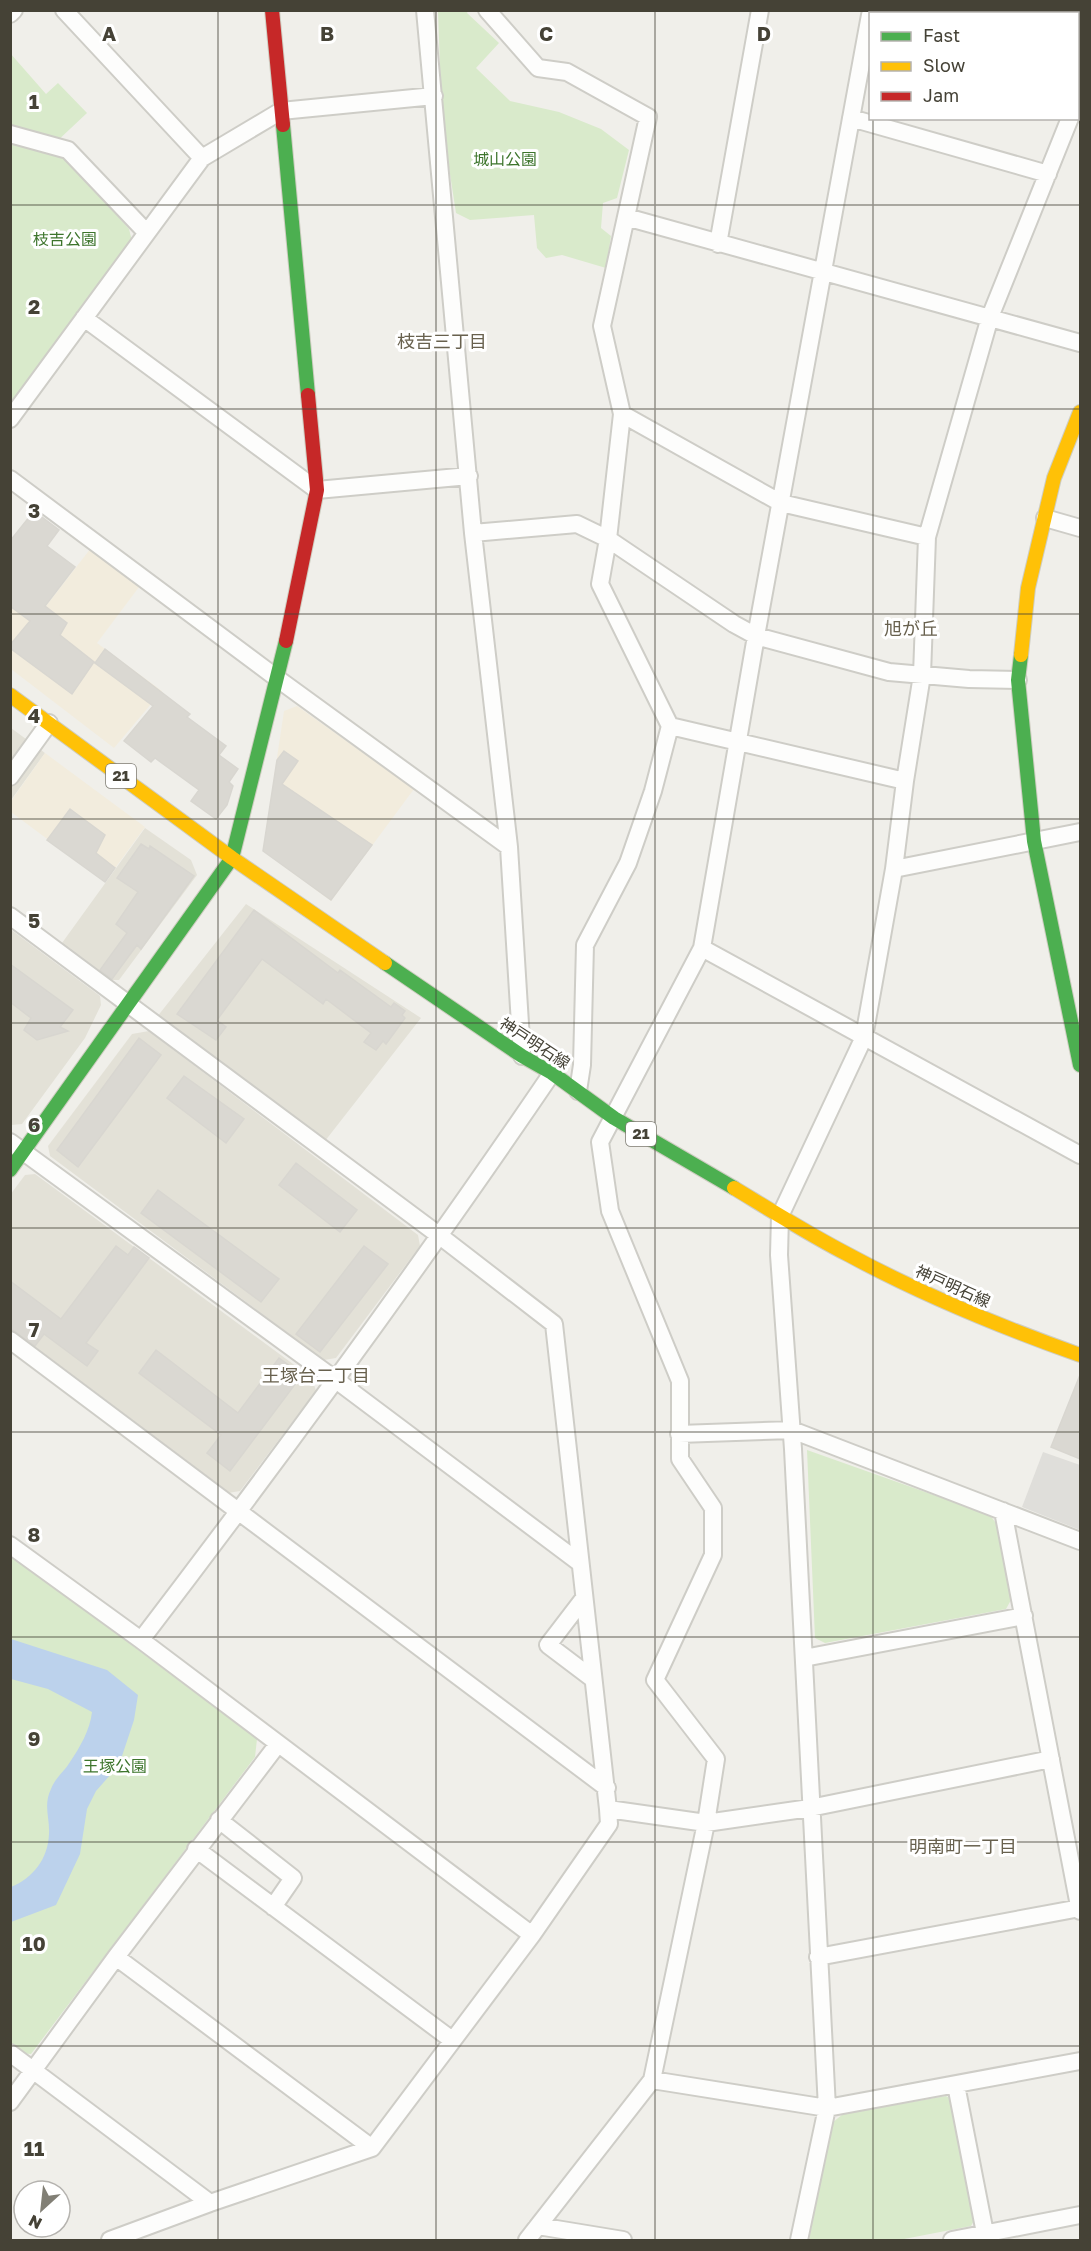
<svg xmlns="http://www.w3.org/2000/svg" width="1091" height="2251" viewBox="0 0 1091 2251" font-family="'Golos Text','Noto Sans JP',sans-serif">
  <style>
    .residential { fill: #e3e1d7 }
    .commercial { fill: #f2ecdd }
    .green { fill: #d9eacb }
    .parking { fill: #dfdeda }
    .water { fill: #bcd2ec }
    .building { fill: #dad8d2; stroke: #d8d6d0; stroke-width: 1.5 }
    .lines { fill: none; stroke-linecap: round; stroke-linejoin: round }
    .street-casing { stroke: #cecdc7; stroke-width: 20 }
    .fast-casing { stroke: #cecdc1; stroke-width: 16 }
    .slow-casing { stroke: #cecdc1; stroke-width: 16 }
    .jam-casing { stroke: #cecdc1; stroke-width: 16 }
    .street { stroke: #fdfdfc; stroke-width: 16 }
    .fast { stroke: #4caf50; stroke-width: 14 }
    .slow { stroke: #ffc107; stroke-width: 14 }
    .jam { stroke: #c62828; stroke-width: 14 }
    .rail-casing { stroke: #d9d9d8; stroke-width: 7 }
    .rail { stroke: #fff; stroke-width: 4.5; stroke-dasharray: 14; stroke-linecap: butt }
    .grid { fill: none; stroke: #454236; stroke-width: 1.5; stroke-opacity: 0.55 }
    .labels { text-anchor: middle; stroke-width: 6; stroke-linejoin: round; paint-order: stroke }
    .shield { fill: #fff; stroke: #7d7b72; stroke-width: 1.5 }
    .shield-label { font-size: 15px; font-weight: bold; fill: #454236 }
    .park-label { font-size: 16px; fill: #3d752c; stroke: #fff }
    .street-label { font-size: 16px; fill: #454236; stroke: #fff }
    .neighbourhood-label { font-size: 18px; fill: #68614e; stroke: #fff }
    .grid-label { font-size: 20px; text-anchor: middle; font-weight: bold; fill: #454236; stroke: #fff; stroke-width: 6; stroke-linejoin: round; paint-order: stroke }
  </style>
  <rect width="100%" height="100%" fill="#f0efea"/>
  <path class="residential" d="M11,728L45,753L11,800Z
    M145,828L191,860L197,875L119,980H111L62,943Z
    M246,904L421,1018L325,1141L157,1017Z
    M10,929L100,996L101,1005L85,1038L22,1124L11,1125Z
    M149,1031L418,1235L420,1246L336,1358L324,1360L50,1156L48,1146L132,1034Z
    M35,1174L312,1378L316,1391L240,1491L228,1493L11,1331L10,1195L25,1175Z"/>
  <path class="commercial" d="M91,548L139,587L97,643L162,691L114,748L11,669L10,581L46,606Z
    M297,706L414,789L331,901L263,851L284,711Z
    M45,753L145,827L105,882L11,812V801Z"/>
  <path class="green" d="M438,11H468L467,13L499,43L476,68L510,101L559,112L601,129L629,150L617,198L603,203L601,228L611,236L606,268L562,255L546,258L537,248L534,215L470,220L456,213L442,122Z
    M10,53L46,94L58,83L87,113L54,144L129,229L132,241L11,404Z
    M807,1450L990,1515L998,1526L1011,1600L1006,1609L825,1643L815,1638Z
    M10,1554L257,1739L255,1757L31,2054L18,2053L10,2047Z
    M946,2096L955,2101L976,2217L971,2226L899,2240H809L832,2123L843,2114Z"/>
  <path class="parking" d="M1043,1452L1080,1465V1530L1022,1507Z"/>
  <path class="water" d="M11,1639L107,1670L138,1695L134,1720L119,1765L96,1791L87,1809L80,1854L56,1905L11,1922V1887C33,1878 48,1859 49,1834C50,1818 43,1805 51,1789C55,1778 64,1772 70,1762C80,1747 90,1730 92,1712L48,1689L11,1679Z"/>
  <path class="building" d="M34,511L59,530L47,546L75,567L45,606L67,623L60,635L94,662L72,694L10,648V645L30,621L10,606V541Z
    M105,649L190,714L187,717L226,746L219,755L238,769L229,782L233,786L227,805L216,819L191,801L199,790L155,758L151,762L124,741L153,706L95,663Z
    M284,751L298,761L282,784L372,845L331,900L263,851L277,760Z
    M70,809L105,835L96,853L115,868L105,882L47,840Z
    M141,844L149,849L150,846L194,876L141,949L137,945L112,979L100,970L127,933L116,924L138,892L117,878Z
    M254,910L338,973L340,970L391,1007L394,1003L405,1011L402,1015L405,1018L386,1044L383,1041L376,1050L364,1042L371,1033L326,999L323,1004L262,959L217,1020L226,1027L216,1040L177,1014Z
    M10,964L73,1010L60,1027L68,1031L37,1040L24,1030L31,1018L10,1002Z
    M139,1038L161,1055L78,1167L57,1150Z
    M184,1076L244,1119L226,1143L167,1098Z
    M296,1163L357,1210L340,1232L279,1185Z
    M158,1190L279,1279L261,1302L141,1213Z
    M116,1246L128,1255L134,1247L149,1258L86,1343L98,1351L87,1366L44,1334L35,1346L10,1328V1281L61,1319Z
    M364,1246L388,1264L320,1352L296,1334Z
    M156,1350L238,1413L279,1358L302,1375L230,1471L207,1453L221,1435L139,1373Z
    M1080,1375V1459L1051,1447Z"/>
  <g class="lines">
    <g class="street-casing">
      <path id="street" d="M64,10L202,158
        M425,10L473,533L509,847L522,1056
        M487,10L538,68L567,72L648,117L602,326L622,414L608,539L600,584L670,726L653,791L628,863L585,945L582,1065L578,1091
        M923,10L928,14
        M1021,10L1026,14
        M10,14L14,10
        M1078,44L1080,46
        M1078,105L1080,100
        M851,118L1048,174
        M10,134L68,150L146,232
        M626,217L1080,343
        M718,244L760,10
        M84,318L317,490L469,476
        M622,414L781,503L927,537
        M10,419L202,158L281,111L434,96
        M10,479L278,679L509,847
        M1045,518L1080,528
        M473,533L577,524L608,539L734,624L756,636L889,672L969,679L1018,680
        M670,726L905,781
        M10,777L49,723
        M894,869L1080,832
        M10,916L440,1236L554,1324L608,1809L609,1824L532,1935L372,2148L210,2203L110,2240
        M702,948L1080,1155
        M10,1142L336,1380L580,1563
        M10,1340L607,1788
        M679,1434L792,1430L1080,1541
        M1003,1511L1080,1911
        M10,1545L141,1640L532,1935
        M584,1598L548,1645L593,1679
        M141,1640C283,1454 421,1266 552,1073
        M804,1658L1024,1616
        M608,1809L706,1823L810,1808L1051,1759
        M219,1820L293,1878L273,1907
        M196,1849L452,2040
        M116,1957L372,2148
        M818,1957L1080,1908
        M10,2053L210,2203
        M652,2080L706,1823L716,1759L655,1680L713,1555V1508L680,1459V1381L610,1211L600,1142L702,948L756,636L870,15
        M956,2085L985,2233
        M10,2102L116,1957L278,1744
        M538,2226L623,2240
        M527,2240L652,2080L827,2108L1080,2061
        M799,2240L827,2108L793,1449L779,1255L780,1216L864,1037L894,869L905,781L922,675L927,537L990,317L1070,118
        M952,2240L1080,2215"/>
    </g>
    <g class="fast-casing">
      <path id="fast" d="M283,125L308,395
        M1021,655L1018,680L1034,841L1080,1065
        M385,963L522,1056L552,1073L614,1118L734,1188
        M10,1170L232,858L286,641"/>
    </g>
    <g class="slow-casing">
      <path id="slow" d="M1021,655L1028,588L1054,478L1080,412
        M10,695L232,858L385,963
        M734,1188C772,1211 810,1235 849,1255C923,1295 1001,1327 1080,1355"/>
    </g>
    <g class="jam-casing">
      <path id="jam" d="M272,10L283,125
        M286,641L317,490L308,395"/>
    </g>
    <use href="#street" class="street"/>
    <use href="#fast" class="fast"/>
    <use href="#slow" class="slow"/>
    <use href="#jam" class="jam"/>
    <g class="rail-casing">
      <path id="rail" d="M962,10L967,14
        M981,10L986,14
        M1078,70L1080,72
        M1078,82L1080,84"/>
    </g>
    <use href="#rail" class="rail"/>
  </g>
  <path class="grid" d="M218,10V2240M436,10V2240M655,10V2240M873,10V14M873,118V2240M10,205H1080M10,409H1080M10,614H1080M10,819H1080M10,1023H1080M10,1228H1080M10,1432H1080M10,1637H1080M10,1842H1080M10,2046H1080"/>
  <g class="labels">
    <g class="shield">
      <rect x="106" y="764" width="30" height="24" rx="4.5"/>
      <rect x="626" y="1122" width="30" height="24" rx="4.5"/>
    </g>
    <g class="shield-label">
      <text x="121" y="781">21</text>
      <text x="641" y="1139">21</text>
    </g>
    <g class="park-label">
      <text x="505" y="165">城山公園</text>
      <text x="65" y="245">枝吉公園</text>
      <text x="115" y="1772">王塚公園</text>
    </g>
    <g class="street-label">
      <text transform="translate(535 1043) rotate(33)" y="6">神戸明石線</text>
      <text transform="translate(953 1286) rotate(24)" y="6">神戸明石線</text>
    </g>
    <g class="neighbourhood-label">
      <text x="442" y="348">枝吉三丁目</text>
      <text x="911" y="635">旭が丘</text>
      <text x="316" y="1382">王塚台二丁目</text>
      <text x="963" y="1853">明南町一丁目</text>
    </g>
  </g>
  <g class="grid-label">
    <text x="109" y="41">A</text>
    <text x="327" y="41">B</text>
    <text x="546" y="41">C</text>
    <text x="764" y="41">D</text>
    <text x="34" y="109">1</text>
    <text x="34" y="314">2</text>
    <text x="34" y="518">3</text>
    <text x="34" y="723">4</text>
    <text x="34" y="928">5</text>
    <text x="34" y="1132">6</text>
    <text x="34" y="1337">7</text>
    <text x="34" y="1542">8</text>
    <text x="34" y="1746">9</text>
    <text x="34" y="1951">10</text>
    <text x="34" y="2156">11</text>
  </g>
  <rect width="1091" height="2251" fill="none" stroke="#454236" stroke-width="24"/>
  <rect x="869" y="12" width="210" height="108" fill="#ffffff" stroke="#b5b3af" stroke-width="1.5"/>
  <rect x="881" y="32" width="30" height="9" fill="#4caf50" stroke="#b5b3af" stroke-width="1.5"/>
  <text x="923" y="42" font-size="18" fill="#454236">Fast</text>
  <rect x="881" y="62" width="30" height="9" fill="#ffc107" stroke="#b5b3af" stroke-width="1.5"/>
  <text x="923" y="72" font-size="18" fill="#454236">Slow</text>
  <rect x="881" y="92" width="30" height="9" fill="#c62828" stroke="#b5b3af" stroke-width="1.5"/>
  <text x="923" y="102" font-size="18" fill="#454236">Jam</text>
  <g transform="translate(42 2209) rotate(207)"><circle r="28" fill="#ffffff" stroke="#b5b3af" stroke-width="1.5"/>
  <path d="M0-4.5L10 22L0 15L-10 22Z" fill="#817f75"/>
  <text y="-9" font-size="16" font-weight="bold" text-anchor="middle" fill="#454236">N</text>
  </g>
</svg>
